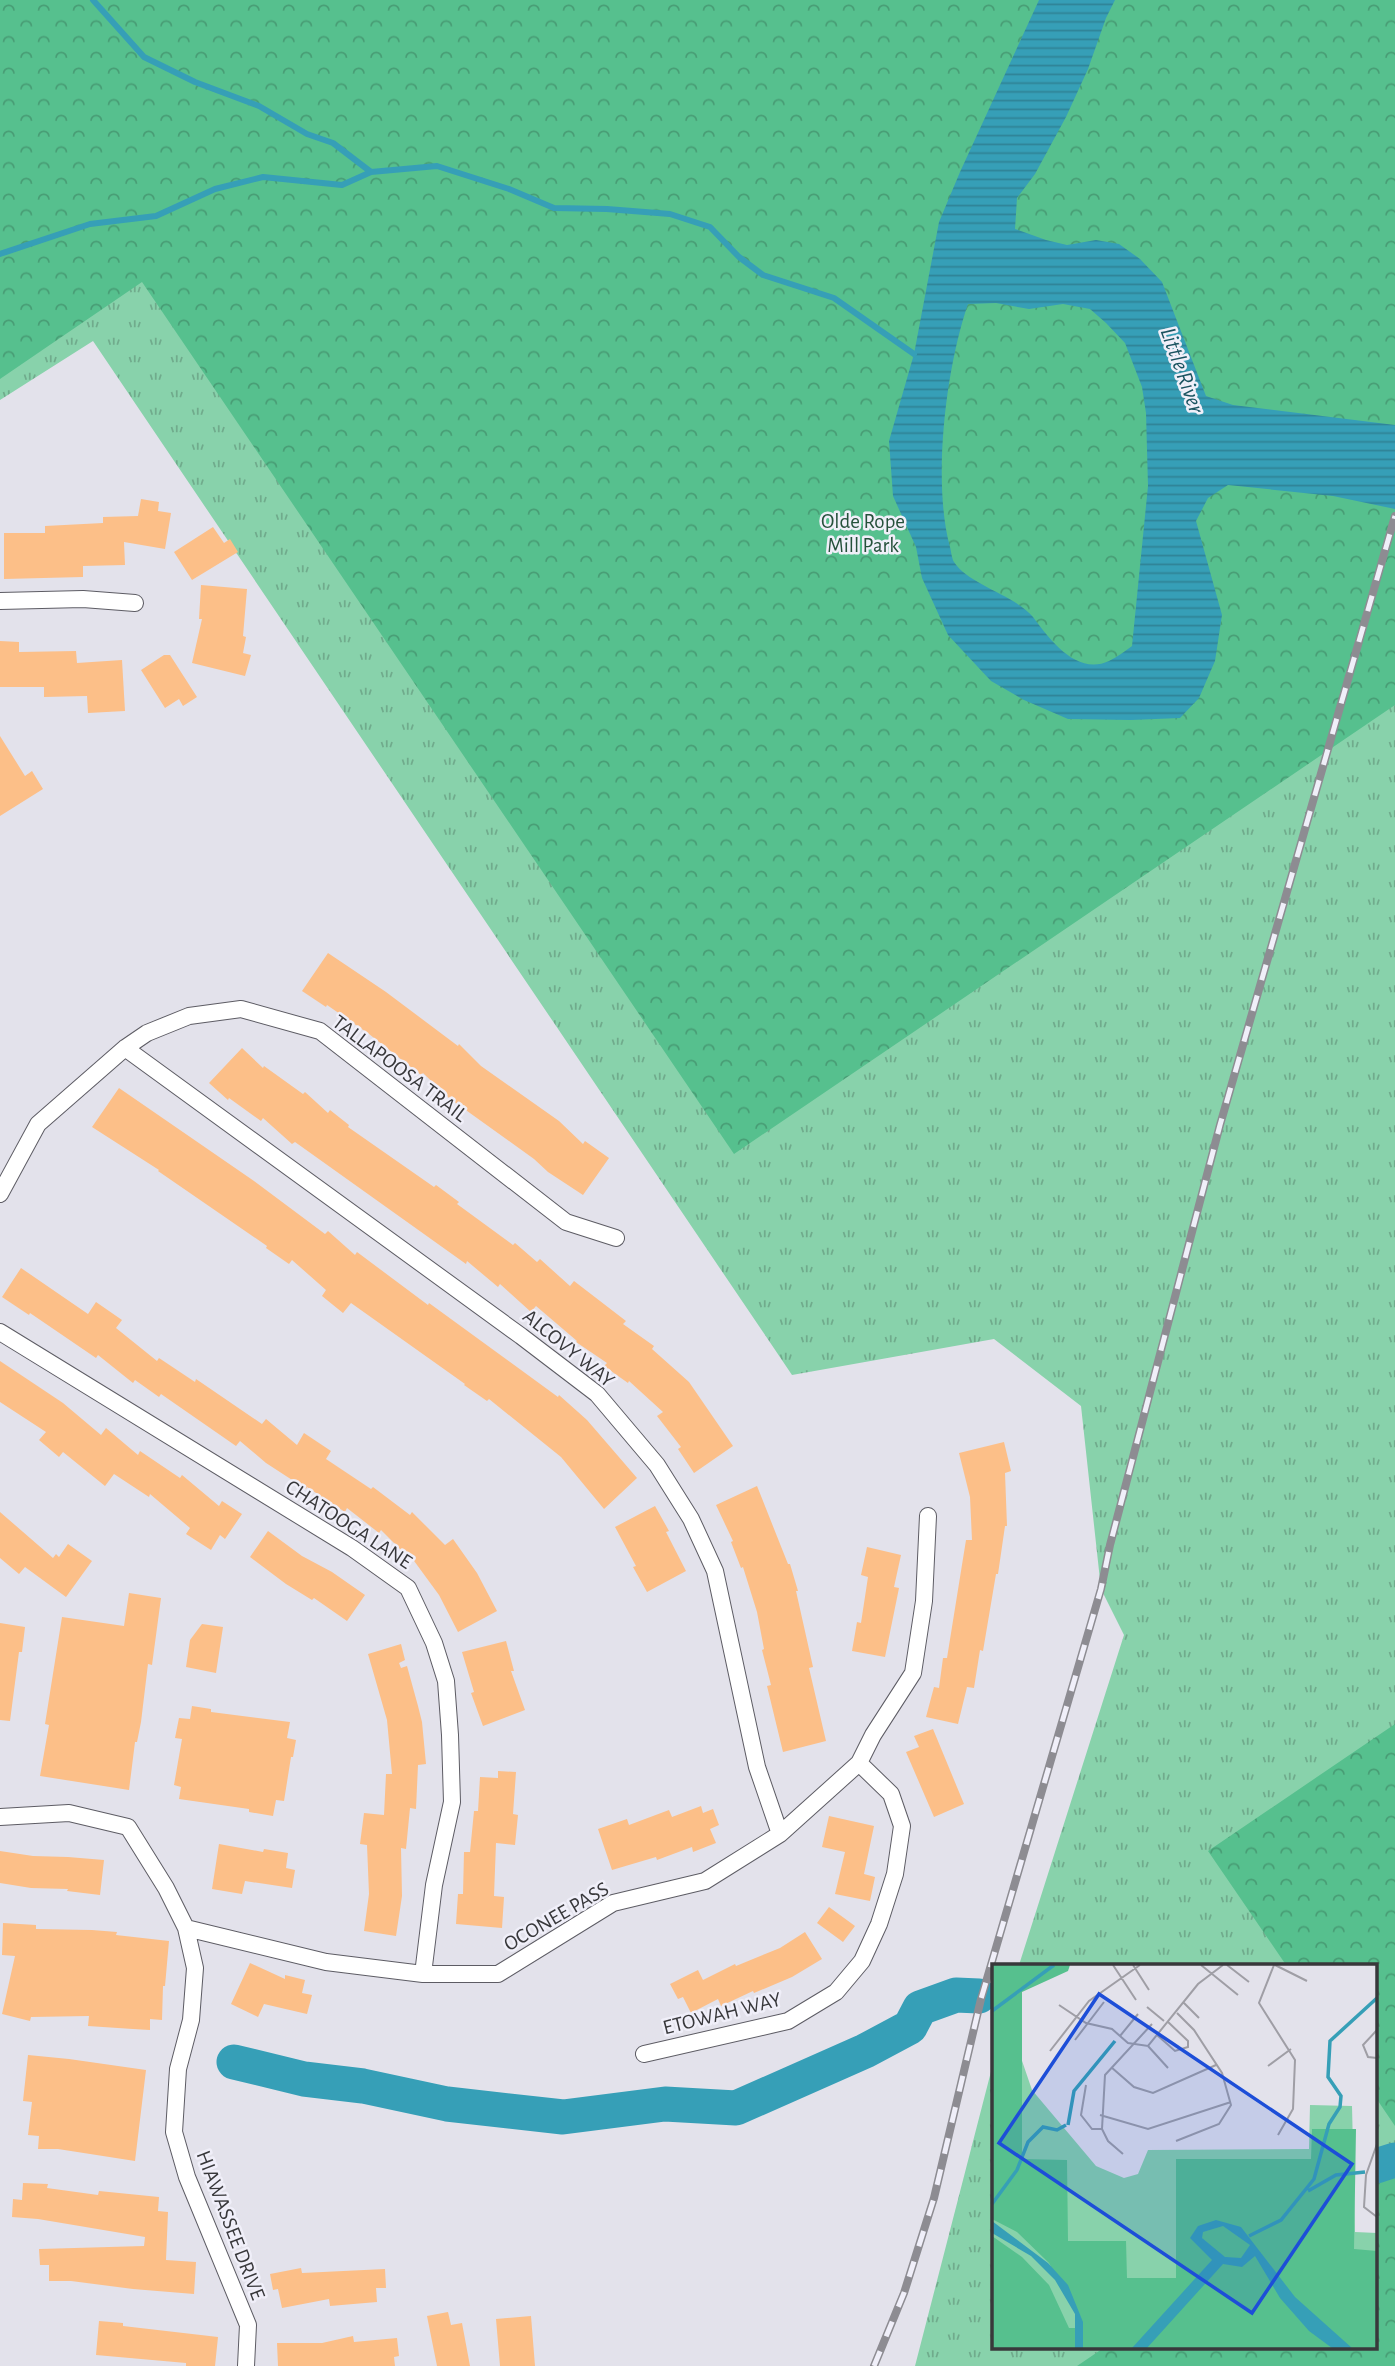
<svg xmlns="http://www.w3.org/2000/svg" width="1395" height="2366" viewBox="0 0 1395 2366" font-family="'Alegreya Sans',sans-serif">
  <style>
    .grass { fill: url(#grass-tufts) }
    .forest { fill: url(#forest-crowns) }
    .water { fill: url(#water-rules); fill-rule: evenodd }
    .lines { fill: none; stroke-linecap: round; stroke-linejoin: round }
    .stream { stroke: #369fb7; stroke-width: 6 }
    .river { stroke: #369fb7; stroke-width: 35 }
    .building { fill: #fcbf88 }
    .street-casing { stroke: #5d5c64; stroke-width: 18 }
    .street { stroke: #fff; stroke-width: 16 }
    .rail-casing { stroke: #8d8c92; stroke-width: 8 }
    .rail { stroke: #f0eff9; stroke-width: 5; stroke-dasharray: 16; stroke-linecap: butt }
    .labels { text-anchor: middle; stroke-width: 5; stroke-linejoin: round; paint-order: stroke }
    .park-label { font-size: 21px; fill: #25513b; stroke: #f0eff9 }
    .street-label { font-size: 21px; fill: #38383b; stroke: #f0eff9 }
    .water-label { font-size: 23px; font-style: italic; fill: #1a5360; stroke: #f0eff9 }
    .inset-river { fill: none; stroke: #369fb7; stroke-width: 3.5 }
    .inset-road { fill: none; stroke: #9f9ea5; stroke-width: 2 }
    .view { fill: #1d4ed8; fill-opacity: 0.15; stroke: #1d4ed8; stroke-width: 3.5 }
    .inset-edge { fill: none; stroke: #38383b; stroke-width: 3.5 }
  </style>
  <defs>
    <pattern id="grass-tufts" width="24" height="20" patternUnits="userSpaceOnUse" patternTransform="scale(1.75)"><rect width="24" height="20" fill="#88d2ab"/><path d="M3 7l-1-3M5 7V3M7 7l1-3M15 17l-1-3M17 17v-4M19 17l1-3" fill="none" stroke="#70ab8c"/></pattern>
    <pattern id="forest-crowns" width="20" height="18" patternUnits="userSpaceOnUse" patternTransform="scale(1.75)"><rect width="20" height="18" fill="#56c08e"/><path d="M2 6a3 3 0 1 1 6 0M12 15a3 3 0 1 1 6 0" fill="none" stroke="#489d75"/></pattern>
    <pattern id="water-rules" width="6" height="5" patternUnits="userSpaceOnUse" patternTransform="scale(1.75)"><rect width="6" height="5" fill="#369fb7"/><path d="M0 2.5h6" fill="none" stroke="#2f8396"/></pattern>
  </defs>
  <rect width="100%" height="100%" fill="#e3e2eb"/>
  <path class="grass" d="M0,0H1395V2366H915L994,2060V2347H1376V1965H1019L1124,1635L1101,1589L1081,1406L994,1339L792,1375L93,341L0,400Z"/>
  <path class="forest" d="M0,0H1395V705L734,1154L142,282L0,379Z
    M1395,1724V2126L1376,2098V1965H1286L1208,1851Z
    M1395,2149V2366H1077L1105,2347H1376V2162Z"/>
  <path class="water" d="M1039,0H1115L1106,18L1088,69L1066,117L1035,174L1017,198L1015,229L1046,240L1067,245L1096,240L1119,244L1140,259L1162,282L1206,396L1233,405L1395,425V509L1333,496L1228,485L1208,498L1196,521L1222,615L1215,661L1199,698L1180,718L1131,720L1068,719L1024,700L991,681L948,635L922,578L916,547L893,496L889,441L914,354L939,222L960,172ZM996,303L1029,309L1063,304L1090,309L1106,323L1125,343L1142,387L1146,413L1148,486L1132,646C1125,651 1117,657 1109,661C1077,676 1050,640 1033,617C1015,595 969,585 954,562C952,559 951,551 950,547C932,482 946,367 968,304Z"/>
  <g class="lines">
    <path class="stream" d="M93,0L144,57L195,82L259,106L307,134L333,143L371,172
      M0,254L90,224L156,216L215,189L263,177L342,185L371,172L437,166L509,189L554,208L607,209L670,214L710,227L739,257L763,275L834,298L914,354"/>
    <path class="river" d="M234,2062L304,2079L363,2086L447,2104L563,2117L665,2104L736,2108L865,2051L910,2027L920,2008L956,1995L979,1996
      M1376,2166L1395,2160"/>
  </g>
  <path class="building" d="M141,499L159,502L158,511L171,513L165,549L124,542L125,565L83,566V577L4,579V533H45V526L103,523V517L138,516Z
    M213,527L224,543L230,539L238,552L192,580L174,552Z
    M201,585L247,589L243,636L246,637L243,653L251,655L245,676L192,663L202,619H199Z
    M0,641L19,642V652L76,651L77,663L122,660L125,711L88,713L87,696L44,697V687H0Z
    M164,655H170L197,697L183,706L179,699L165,708L141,670Z
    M0,736L25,776L32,771L43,789L0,816Z
    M328,953L386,992L458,1046L459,1044L481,1066L559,1121L583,1144L585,1141L609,1158L583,1195L548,1172L534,1159L449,1098L423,1073L421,1075L369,1034L327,1005L326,1007L302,991Z
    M242,1048L263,1068L264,1066L303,1094L305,1092L328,1113L330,1110L349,1125L348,1127L434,1187L436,1185L459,1202L457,1204L513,1245L515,1243L537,1262L540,1259L570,1286L574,1281L626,1321L623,1324L654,1346L652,1349L689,1382L733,1446L694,1473L678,1449L681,1447L657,1416L663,1412L629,1381L628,1383L604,1366L607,1363L576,1342L577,1341L536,1306L531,1312L500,1284L498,1287L467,1261L466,1264L295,1142L292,1144L263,1118L261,1121L229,1098L228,1100L209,1083Z
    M119,1088L254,1181L325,1234L328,1231L355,1255L357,1252L428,1305L429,1303L558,1397L559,1395L587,1420L637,1478L604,1509L561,1457L489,1399L487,1401L464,1385L465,1384L351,1303L343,1313L322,1296L326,1290L292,1260L289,1264L266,1248L267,1246L158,1171L159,1170L92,1127Z
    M21,1268L88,1314L96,1302L122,1320L116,1328L157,1361L159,1358L195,1382L196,1379L262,1424L266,1419L297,1445L304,1433L331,1451L326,1459L371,1489L373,1487L410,1515L412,1512L445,1545L453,1539L477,1573L497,1611L458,1632L439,1595L409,1554L407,1556L381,1530L379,1533L347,1508L345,1512L307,1487L306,1489L266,1463L240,1441L236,1446L161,1394L159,1397L135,1380L133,1383L98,1355L96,1358L30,1313L29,1315L2,1297Z
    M0,1361L63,1403L101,1435L106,1428L138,1455L140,1451L180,1478L182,1475L219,1506L222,1501L242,1514L225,1539L220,1535L211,1550L186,1534L190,1528L150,1494L149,1497L114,1474L105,1486L63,1452L59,1457L39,1440L46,1432L0,1402Z
    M1004,1442L1011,1471L1005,1473L1007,1526H1005L998,1574H996L983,1651L980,1650L974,1688L967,1687L958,1724L926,1717L934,1687L939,1688L943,1658H947L966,1540H972L970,1497L959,1453Z
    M757,1486L788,1564H790L798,1591H796L813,1667L809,1668L826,1741L783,1752L767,1686L771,1685L762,1650L764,1649L757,1612L743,1567L741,1568L731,1542L733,1541L716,1505Z
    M655,1506L669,1531L666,1532L686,1571L647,1592L633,1567L636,1566L615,1527Z
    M0,1512L53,1558L56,1554L59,1557L68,1544L92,1561L66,1597L25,1567L19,1574L0,1558Z
    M268,1531L302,1556L332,1572L365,1595L347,1621L314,1598L312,1600L286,1584L250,1557Z
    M867,1547L901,1555L894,1587L899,1588L885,1657L852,1651L857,1622L861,1623L868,1577L861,1575Z
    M129,1593L161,1598L152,1665L148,1664L141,1722L137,1742H135L129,1790L40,1776L49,1725L45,1724L62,1617L124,1626Z
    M0,1623L25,1627L22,1652H19L10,1721L0,1720Z
    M202,1624L223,1627L216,1673L186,1667L190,1640Z
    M506,1641L514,1671H511L525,1710L483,1726L471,1693L474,1692L462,1652Z
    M401,1644L405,1660L399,1663L401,1668L407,1666L418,1706L422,1722L426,1764L418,1765L416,1809L410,1808L406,1849L401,1848L402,1896L396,1936L364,1931L369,1894L367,1845L360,1844L364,1813L384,1815L386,1774H392L387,1720L368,1654Z
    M192,1706L211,1709V1712L290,1722L287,1738L296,1740L293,1757H291L284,1801L276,1800L273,1816L249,1812V1809L179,1799L181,1787L174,1785L182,1739L175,1738L179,1718L190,1719Z
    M933,1729L964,1804L934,1817L906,1752L919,1747L914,1736Z
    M498,1771L516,1772L513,1814L518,1815L515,1845L496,1843L494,1896L504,1897L502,1928L456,1924L458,1894H463L464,1852H470L474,1811H478L480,1777L498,1778Z
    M701,1806L703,1813L713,1809L719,1825L710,1829L716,1843L693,1852L692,1847L657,1860L656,1857L612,1870L598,1829L627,1819L629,1825L669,1810L672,1817Z
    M829,1816L874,1826L864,1874L875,1877L870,1901L835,1894L845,1852L822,1847Z
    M219,1844L263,1852L264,1849L288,1853L286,1868L295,1870L292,1888L245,1881L242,1894L212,1889Z
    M0,1851L33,1856L68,1857L104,1860L100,1895L67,1891L68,1889L31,1888L0,1883Z
    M829,1907L855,1926L843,1942L817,1923Z
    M3,1923L36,1925V1929L92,1930L117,1932L116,1935L169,1941L165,1986H163L162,2020L150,2019V2030L133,2029L88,2026L89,2016L31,2017L30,2021L2,2014L15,1956L2,1955Z
    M805,1932L822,1959L792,1977L754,1993L753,1991L721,2006L718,1999L691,2013L683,1997L678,1999L670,1984L698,1970L703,1980L735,1964L736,1966L780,1948Z
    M250,1963L285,1979V1975L305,1980L302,1993L312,1995L307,2014L264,2004L258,2017L231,2004Z
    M28,2055L69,2059L146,2070L135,2161L58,2149H38L39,2136L28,2135L32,2102L23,2101Z
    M23,2183L48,2184L47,2188L98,2195L99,2191L159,2197L158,2211L168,2212L166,2260L196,2262L194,2294L133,2289L71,2281H49V2265H40L39,2249L144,2246L145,2237L38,2219L12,2217L13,2199L22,2200Z
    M301,2268L302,2273L385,2269L386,2288H376L377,2302L330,2306L329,2299L282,2308L278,2289L273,2290L270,2274Z
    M448,2312L451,2325L462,2323L470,2366H437L427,2316Z
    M531,2316L535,2366H500L496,2319Z
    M99,2321L123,2323V2326L218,2337L215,2366H186V2363L96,2355Z
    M353,2336L354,2342L397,2338L399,2356L394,2357L395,2366H278L277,2343H322Z"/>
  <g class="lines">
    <g class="street-casing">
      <path id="street" d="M0,601L83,599L135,603
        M125,1048L521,1336L597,1394L657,1465L691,1519L715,1571L757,1767L780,1834
        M0,1194L38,1124L125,1048L147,1033L189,1016L241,1009L320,1031L566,1222L616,1238
        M0,1332L352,1548L408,1588L434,1643L446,1681L450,1735L452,1802L434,1885L423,1974
        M0,1817L69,1813L128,1827L166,1888L186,1928L195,1968L191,2020L178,2069L174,2132L187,2177L248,2325L246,2366
        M186,1928L326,1962L423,1974H498L613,1903L705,1881L780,1834L859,1763L873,1735L913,1673L924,1601L928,1516
        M644,2054L788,2021L836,1992L862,1961L879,1924L895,1874L902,1826L891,1794L859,1763"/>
    </g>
    <use href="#street" class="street"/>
    <g class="rail-casing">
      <path id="rail" d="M874,2366L904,2293L934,2198L981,1999L1101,1589L1110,1545L1220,1125L1395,516"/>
    </g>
    <use href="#rail" class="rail"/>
  </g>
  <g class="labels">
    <g class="park-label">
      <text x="863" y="528">Olde Rope<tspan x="863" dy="24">Mill Park</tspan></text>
    </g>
    <g class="street-label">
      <text transform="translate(400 1068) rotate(37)" y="7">TALLAPOOSA TRAIL</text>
      <text transform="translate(569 1348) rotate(39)" y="7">ALCOVY WAY</text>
      <text transform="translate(349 1524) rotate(33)" y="7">CHATOOGA LANE</text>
      <text transform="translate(556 1916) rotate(-30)" y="7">OCONEE PASS</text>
      <text transform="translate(722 2013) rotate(-14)" y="7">ETOWAH WAY</text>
      <text transform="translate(231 2225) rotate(69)" y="7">HIAWASSEE DRIVE</text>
    </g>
    <g class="water-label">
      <text transform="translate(1183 370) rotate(70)" y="8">Little River</text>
    </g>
  </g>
  <g transform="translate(992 1964)">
    <rect width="385" height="385" fill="#e3e2eb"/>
    <path d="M0,9L40,126L104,202L132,214L146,210L156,186L317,185L318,141L360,142L363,268L385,269V384H0Z" fill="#88d2ab"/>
    <path d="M0,1H78L76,7L30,28V195L75,196L76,277H134L135,314H184V195H319L320,165H364L362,285L385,287V384H0V272L30,293L57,321L77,364H83L87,356L57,299L25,268L0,255Z" fill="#56c08e"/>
    <path d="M224,256L249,263L303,333L360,384H340L317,367L288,334L263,292L250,303L231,300L155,384H140L220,296L198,274L206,262ZM231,262L258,281L249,294L233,293L210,274L211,268ZM0,257L56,299L76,321L91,358V384H83V350L63,316L39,292L0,269Z" fill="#369fb7" fill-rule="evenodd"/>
    <path class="inset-river" d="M0,47L62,1M76,161L82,127L123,77M316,227L344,211L373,208M0,240L25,206L36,178L51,163L65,166L74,161M257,272L289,256L322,215L337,160L348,143L349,132L336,113L338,77L385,34"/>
    <path class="inset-road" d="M121,1L144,36M141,1L157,26M209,1L246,31M235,1L257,18M282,1L267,39L303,96L301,145L286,171M283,1L315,17M192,39L207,54M67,41L94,59L120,65L136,79L156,82L206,20L231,1M155,43L172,57M385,66L371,81L376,93L385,94M165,71L183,87L196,83V77L175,57M128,72L146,50M83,76L112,38M156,82L176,104M58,87L97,37L148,1M276,102L299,85M119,103L142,123L161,129L224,101M94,121L89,151L100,165H110M108,151L156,165L239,138M184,177L227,160L239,141L230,109L202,66L185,49M385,180L374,211L372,243L385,253M131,190L116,177L110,165L113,111L160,60"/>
    <path class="view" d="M107,30L360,200L260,349L7,179Z"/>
    <rect width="385" height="385" class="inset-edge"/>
  </g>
</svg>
